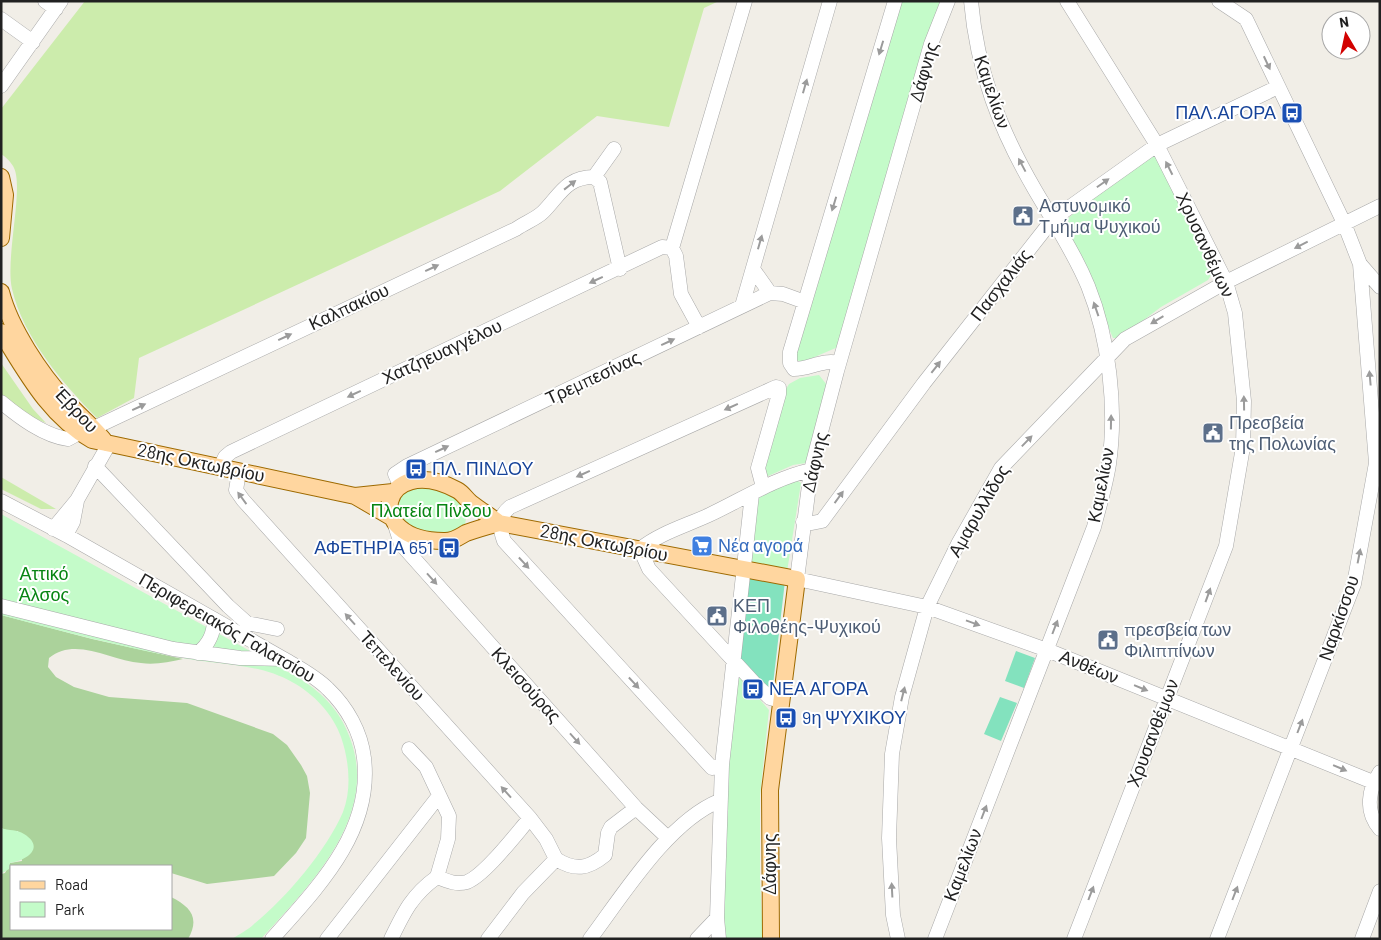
<svg xmlns="http://www.w3.org/2000/svg" width="1381" height="940" viewBox="0 0 1381 940" font-family="Barlow,sans-serif">
  <style>
    .grass { fill: #ccecac }
    .forest { fill: #abd29b }
    .park { fill: #c4fbc9 }
    .pitch { fill: #83e2be }
    .lines { fill: none; stroke-linecap: round; stroke-linejoin: round }
    .minor-casing { stroke: #a8a8a8; stroke-width: 15 }
    .major-casing { stroke: #9e6a00; stroke-width: 18 }
    .minor { stroke: #fff; stroke-width: 14 }
    .major { stroke: #ffd69f; stroke-width: 16 }
    .oneway { fill: #9b9b9b }
    .labels { text-anchor: middle; stroke-width: 4; stroke-linejoin: round; paint-order: stroke }
    .street-label { font-size: 18px; fill: #212121; stroke: #fff }
    .transit-label { font-size: 18px; fill: #164399; stroke: #fff; text-anchor: start }
    .service-label { font-size: 18px; fill: #4e5e75; stroke: #fff; text-anchor: start }
    .park-label { font-size: 18px; fill: #088513; stroke: #fff }
    .shop-label { font-size: 18px; fill: #366cbe; stroke: #fff; text-anchor: start }
  </style>
  <rect width="100%" height="100%" fill="#f1eee7"/>
  <path class="grass" d="M85,1H719L704,8L669,127L597,116L500,191L139,358L134,398L97,418C63,384 23,337 12,289C5,258 24,189 14,168C12,163 6,157 1,154V109Z
    M1,363L33,409L46,423L26,415L1,395Z
    M1,477L56,509H41L1,489Z"/>
  <path class="forest" d="M1,615L92,639L183,659C169,662 155,665 141,663C111,661 76,636 49,658L48,667L56,677L74,687L109,697L187,703L273,734L287,745L301,765L307,776L310,793L306,838L296,853L274,876L207,884L171,873V866H11V929H171V897C191,907 200,918 188,939H1V874L5,873L10,863L22,861L18,831H9L1,828Z"/>
  <path class="park" d="M901,1H941L838,347L803,362L796,360L795,353Z
    M1149,157H1156L1213,272L1208,280L1161,307L1120,338H1113L1062,223L1105,188Z
    M819,375L827,385L806,463L793,465L766,477L764,459L781,397L789,384L800,378Z
    M793,478L801,483L787,572L749,564L756,496Z
    M434,486L465,503L467,511L465,525L446,536L403,526L394,500L402,488Z
    M1,514L299,678C324,694 342,713 351,741C378,818 309,886 261,939H232C239,934 248,930 254,924C287,897 326,851 343,812C352,789 349,760 341,737C333,714 314,694 292,682C259,663 218,665 182,658C121,647 61,631 1,615Z
    M738,675L769,710L760,795V880L763,939H723L724,799Z
    M1,828C9,831 17,829 24,834C45,847 28,860 10,863L9,869L1,874Z"/>
  <path class="pitch" d="M748,574L785,581L772,693L739,659Z
    M1016,651L1035,658L1024,688L1005,681Z
    M1000,697L1017,703L1001,741L984,734Z"/>
  <g class="lines">
    <g class="minor-casing">
      <path id="minor" d="M45,1L56,9
        M948,1L931,44L837,371L811,470L797,579L927,607L1047,650L1373,782
        M1067,1L1157,145L1226,282L1235,313L1244,401L1243,447L1226,546L1074,939
        M1,19L33,42
        M1,86L61,1
        M594,177L600,182L620,269
        M594,177L614,149
        M672,248L745,1
        M672,248L676,256L681,294L699,327
        M1360,264L1380,287
        M753,269L770,293
        M742,306L830,1
        M839,363C822,359 810,369 794,369L790,363V352L895,1
        M1,402C19,417 44,436 68,439L79,433
        M96,429L98,426L516,229C524,223 536,219 543,212C560,195 566,177 594,177
        M95,466L228,606L247,623L277,629
        M220,468L225,457L231,452L662,247L672,248
        M239,472L236,490L243,500L530,818L546,839L556,859
        M400,485L395,474L407,466L770,293L783,294L805,302
        M1,501L66,535L284,659C299,668 315,676 328,689C347,707 361,732 364,758C373,832 318,887 272,939
        M803,522L812,523L822,521L924,383L1053,219L1157,145L1278,87
        M395,525L401,544L636,808L668,838
        M53,529L77,500L109,444
        M66,535L73,522L77,501
        M1,606L173,649L240,658L283,659
        M198,653C209,644 214,634 214,619
        M781,701L770,698L757,686L649,569L640,549C660,533 685,526 709,515C743,499 775,478 811,470
        M409,749L426,767L449,816L448,839L437,877
        M722,765L712,768L504,541C499,527 498,517 510,507L776,387L779,388V394L758,468L763,487
        M1380,772C1368,790 1365,812 1380,829
        M327,939L438,797
        M391,939C404,912 412,895 437,877C447,881 456,885 467,882C485,875 516,834 530,818
        M488,939L523,893L556,859C575,871 588,869 605,855L608,833L611,827L636,808
        M590,939C623,895 668,822 719,801
        M697,939L717,918
        M719,939L717,918L722,765L752,494
        M898,939L893,915L889,838L892,754L902,697L927,607L958,544L1001,468L1125,339L1226,282L1380,206
        M935,939L1094,527C1099,507 1106,485 1109,464C1117,408 1109,338 1088,286C1074,252 1053,221 1035,190C1000,130 977,71 971,1
        M1217,939L1354,584L1376,463L1360,264L1344,223L1246,19L1219,1
        M1362,939L1380,891"/>
    </g>
    <g class="major-casing">
      <path id="major" d="M1,177L5,195L1,238
        M1,292C10,328 41,374 66,401C79,416 94,427 106,443
        M1,332C26,372 49,416 92,440L355,496L393,492
        M355,496L391,517
        M499,523C488,526 477,529 466,533C459,537 454,541 445,541C359,542 381,450 457,490C463,493 466,499 471,503C480,510 490,516 499,523L797,579L770,790L771,939"/>
    </g>
    <use href="#minor" class="minor"/>
    <use href="#major" class="major"/>
  </g>
  <defs><path id="oneway-solid" d="M-6-.8H1V-3.2L6.5 0L1 3.2V.8H-6Z" transform="scale(1.25)"/></defs>
  <g class="oneway">
    <use href="#oneway-solid" transform="translate(881 48) rotate(107)"/>
    <use href="#oneway-solid" transform="translate(1267 63) rotate(65)"/>
    <use href="#oneway-solid" transform="translate(805 86) rotate(-74)"/>
    <use href="#oneway-solid" transform="translate(1022 165) rotate(-118)"/>
    <use href="#oneway-solid" transform="translate(1169 168) rotate(-117)"/>
    <use href="#oneway-solid" transform="translate(1103 183) rotate(-35)"/>
    <use href="#oneway-solid" transform="translate(570 185) rotate(-38)"/>
    <use href="#oneway-solid" transform="translate(834 204) rotate(107)"/>
    <use href="#oneway-solid" transform="translate(760 242) rotate(-74)"/>
    <use href="#oneway-solid" transform="translate(1301 245) rotate(153)"/>
    <use href="#oneway-solid" transform="translate(432 268) rotate(-25)"/>
    <use href="#oneway-solid" transform="translate(596 280) rotate(155)"/>
    <use href="#oneway-solid" transform="translate(1096 309) rotate(-109)"/>
    <use href="#oneway-solid" transform="translate(1157 320) rotate(149)"/>
    <use href="#oneway-solid" transform="translate(285 337) rotate(-25)"/>
    <use href="#oneway-solid" transform="translate(668 342) rotate(-25)"/>
    <use href="#oneway-solid" transform="translate(936 367) rotate(-52)"/>
    <use href="#oneway-solid" transform="translate(1370 378) rotate(-95)"/>
    <use href="#oneway-solid" transform="translate(354 394) rotate(155)"/>
    <use href="#oneway-solid" transform="translate(1244 403) rotate(-91)"/>
    <use href="#oneway-solid" transform="translate(139 407) rotate(-25)"/>
    <use href="#oneway-solid" transform="translate(731 407) rotate(156)"/>
    <use href="#oneway-solid" transform="translate(1111 422) rotate(-89)"/>
    <use href="#oneway-solid" transform="translate(1027 441) rotate(-46)"/>
    <use href="#oneway-solid" transform="translate(442 449) rotate(-25)"/>
    <use href="#oneway-solid" transform="translate(583 474) rotate(156)"/>
    <use href="#oneway-solid" transform="translate(839 497) rotate(-54)"/>
    <use href="#oneway-solid" transform="translate(242 498) rotate(-126)"/>
    <use href="#oneway-solid" transform="translate(1359 556) rotate(-79)"/>
    <use href="#oneway-solid" transform="translate(524 563) rotate(47)"/>
    <use href="#oneway-solid" transform="translate(432 579) rotate(48)"/>
    <use href="#oneway-solid" transform="translate(1208 595) rotate(-70)"/>
    <use href="#oneway-solid" transform="translate(350 619) rotate(-132)"/>
    <use href="#oneway-solid" transform="translate(973 623) rotate(20)"/>
    <use href="#oneway-solid" transform="translate(1055 627) rotate(-69)"/>
    <use href="#oneway-solid" transform="translate(634 683) rotate(47)"/>
    <use href="#oneway-solid" transform="translate(1141 688) rotate(22)"/>
    <use href="#oneway-solid" transform="translate(903 694) rotate(-76)"/>
    <use href="#oneway-solid" transform="translate(1300 726) rotate(-69)"/>
    <use href="#oneway-solid" transform="translate(575 739) rotate(48)"/>
    <use href="#oneway-solid" transform="translate(1340 768) rotate(23)"/>
    <use href="#oneway-solid" transform="translate(506 792) rotate(-132)"/>
    <use href="#oneway-solid" transform="translate(984 812) rotate(-69)"/>
    <use href="#oneway-solid" transform="translate(892 890) rotate(-93)"/>
    <use href="#oneway-solid" transform="translate(1091 893) rotate(-69)"/>
    <use href="#oneway-solid" transform="translate(1235 893) rotate(-69)"/>
  </g>
  <defs>
    <g id="bus-square" transform="scale(1.125)"><rect x="-9" y="-9" width="18" height="18" rx="4" fill="#1a4fb4" stroke="#fff"/><path d="M-5-6H5V4H4V6H2V4H-2V6H-4V4H-5ZM-3.5-4V0h7V-4ZM-3.5 1.2v1.5H-2V1.2ZM2 1.2v1.5H3.5V1.2Z" fill="#fff"/></g>
    <g id="civic-square" transform="scale(1.125)"><rect x="-9" y="-9" width="18" height="18" rx="4" fill="#5c6f8a" stroke="#fff"/><path d="M-.6-6.5H3V-4.5H.6V-3L4-1V1h2V6H-6V1h2V-1L-.6-3ZM-1.2 2.5V6h2.4V2.5Z" fill="#fff"/></g>
    <g id="supermarket-square" transform="scale(1.125)"><rect x="-9" y="-9" width="18" height="18" rx="4" fill="#3f7fe0" stroke="#fff"/><path d="M-6-5.5h2.5l.6 2H6L4.5 2H-2.5L-4.4-4H-6ZM-1.5 3.2a1.3 1.3 0 1 0 .1 0ZM3 3.2a1.3 1.3 0 1 0 .1 0Z" fill="#fff"/></g>
  </defs>
  <g fill-rule="evenodd">
    <use href="#bus-square" x="1292" y="113"/>
    <use href="#civic-square" x="1023" y="216"/>
    <use href="#civic-square" x="1213" y="433"/>
    <use href="#bus-square" x="416" y="469"/>
    <use href="#supermarket-square" x="702" y="546"/>
    <use href="#bus-square" x="449" y="548"/>
    <use href="#civic-square" x="717" y="616"/>
    <use href="#civic-square" x="1108" y="640"/>
    <use href="#bus-square" x="753" y="689"/>
    <use href="#bus-square" x="786" y="718"/>
  </g>
  <g class="labels">
    <g class="street-label">
      <text transform="translate(924 72) rotate(-74)" y="6">Δάφνης</text>
      <text transform="translate(992 92) rotate(71)" y="6">Καμελίων</text>
      <text transform="translate(1205 245) rotate(65)" y="6">Χρυσανθέμων</text>
      <text transform="translate(1001 285) rotate(-52)" y="6">Πασχαλιάς</text>
      <text transform="translate(349 307) rotate(-25)" y="6">Καλπακίου</text>
      <text transform="translate(442 352) rotate(-25)" y="6">Χατζηευαγγέλου</text>
      <text transform="translate(593 378) rotate(-25)" y="6">Τρεμπεσίνας</text>
      <text transform="translate(76 410) rotate(47)" y="6">Έβρου</text>
      <text transform="translate(815 462) rotate(-77)" y="6">Δάφνης</text>
      <text transform="translate(201 463) rotate(12)" y="6">28ης Οκτωβρίου</text>
      <text transform="translate(1101 485) rotate(-79)" y="6">Καμελίων</text>
      <text transform="translate(979 511) rotate(-60)" y="6">Αμαρυλλίδος</text>
      <text transform="translate(604 543) rotate(11)" y="6">28ης Οκτωβρίου</text>
      <text transform="translate(1339 618) rotate(-71)" y="6">Ναρκίσσου</text>
      <text transform="translate(227 628) rotate(30)" y="6">Περιφερειακός Γαλατσίου</text>
      <text transform="translate(392 666) rotate(48)" y="6">Τεπελενίου</text>
      <text transform="translate(1089 667) rotate(22)" y="6">Ανθέων</text>
      <text transform="translate(526 685) rotate(48)" y="6">Κλεισούρας</text>
      <text transform="translate(1153 733) rotate(-69)" y="6">Χρυσανθέμων</text>
      <text transform="translate(770 864) rotate(-90)" y="6">Δάφνης</text>
      <text transform="translate(963 865) rotate(-69)" y="6">Καμελίων</text>
    </g>
    <g class="transit-label">
      <text x="1276" y="119" text-anchor="end">ΠΑΛ.ΑΓΟΡΑ</text>
      <text x="432" y="475">ΠΛ. ΠΙΝΔΟΥ</text>
      <text x="433" y="554" text-anchor="end">ΑΦΕΤΗΡΙΑ 651</text>
      <text x="769" y="695">ΝΕΑ ΑΓΟΡΑ</text>
      <text x="802" y="724">9η ΨΥΧΙΚΟΥ</text>
    </g>
    <g class="service-label">
      <text x="1039" y="212">Αστυνομικό<tspan x="1039" dy="21">Τμήμα Ψυχικού</tspan></text>
      <text x="1229" y="429">Πρεσβεία<tspan x="1229" dy="21">της Πολωνίας</tspan></text>
      <text x="733" y="612">ΚΕΠ<tspan x="733" dy="21">Φιλοθέης-Ψυχικού</tspan></text>
      <text x="1124" y="636">πρεσβεία των<tspan x="1124" dy="21">Φιλιππίνων</tspan></text>
    </g>
    <g class="park-label">
      <text x="431" y="517">Πλατεία Πίνδου</text>
      <text x="44" y="580">Αττικό<tspan x="44" dy="21">Άλσος</tspan></text>
    </g>
    <g class="shop-label">
      <text x="718" y="552">Νέα αγορά</text>
    </g>
  </g>
  <rect width="1381" height="940" fill="none" stroke="#212121" stroke-width="5"/>
  <rect x="10" y="865" width="162" height="65" fill="#ffffff" stroke="#a6a6a6"/>
  <rect x="20" y="881" width="25" height="8" fill="#ffd69f" stroke="#a6a6a6"/>
  <text x="55" y="890" font-size="15" fill="#212121">Road</text>
  <rect x="20" y="902" width="25" height="15" fill="#c4fbc9" stroke="#a6a6a6"/>
  <text x="55" y="915" font-size="15" fill="#212121">Park</text>
  <g transform="translate(1346 35) rotate(351)"><circle r="24" fill="#ffffff" stroke="#a6a6a6"/>
  <path d="M0-4L9 19L0 12L-9 19Z" fill="#d20100"/>
  <text y="-8" font-size="14" font-weight="bold" text-anchor="middle" fill="#212121">N</text>
  </g>
</svg>
